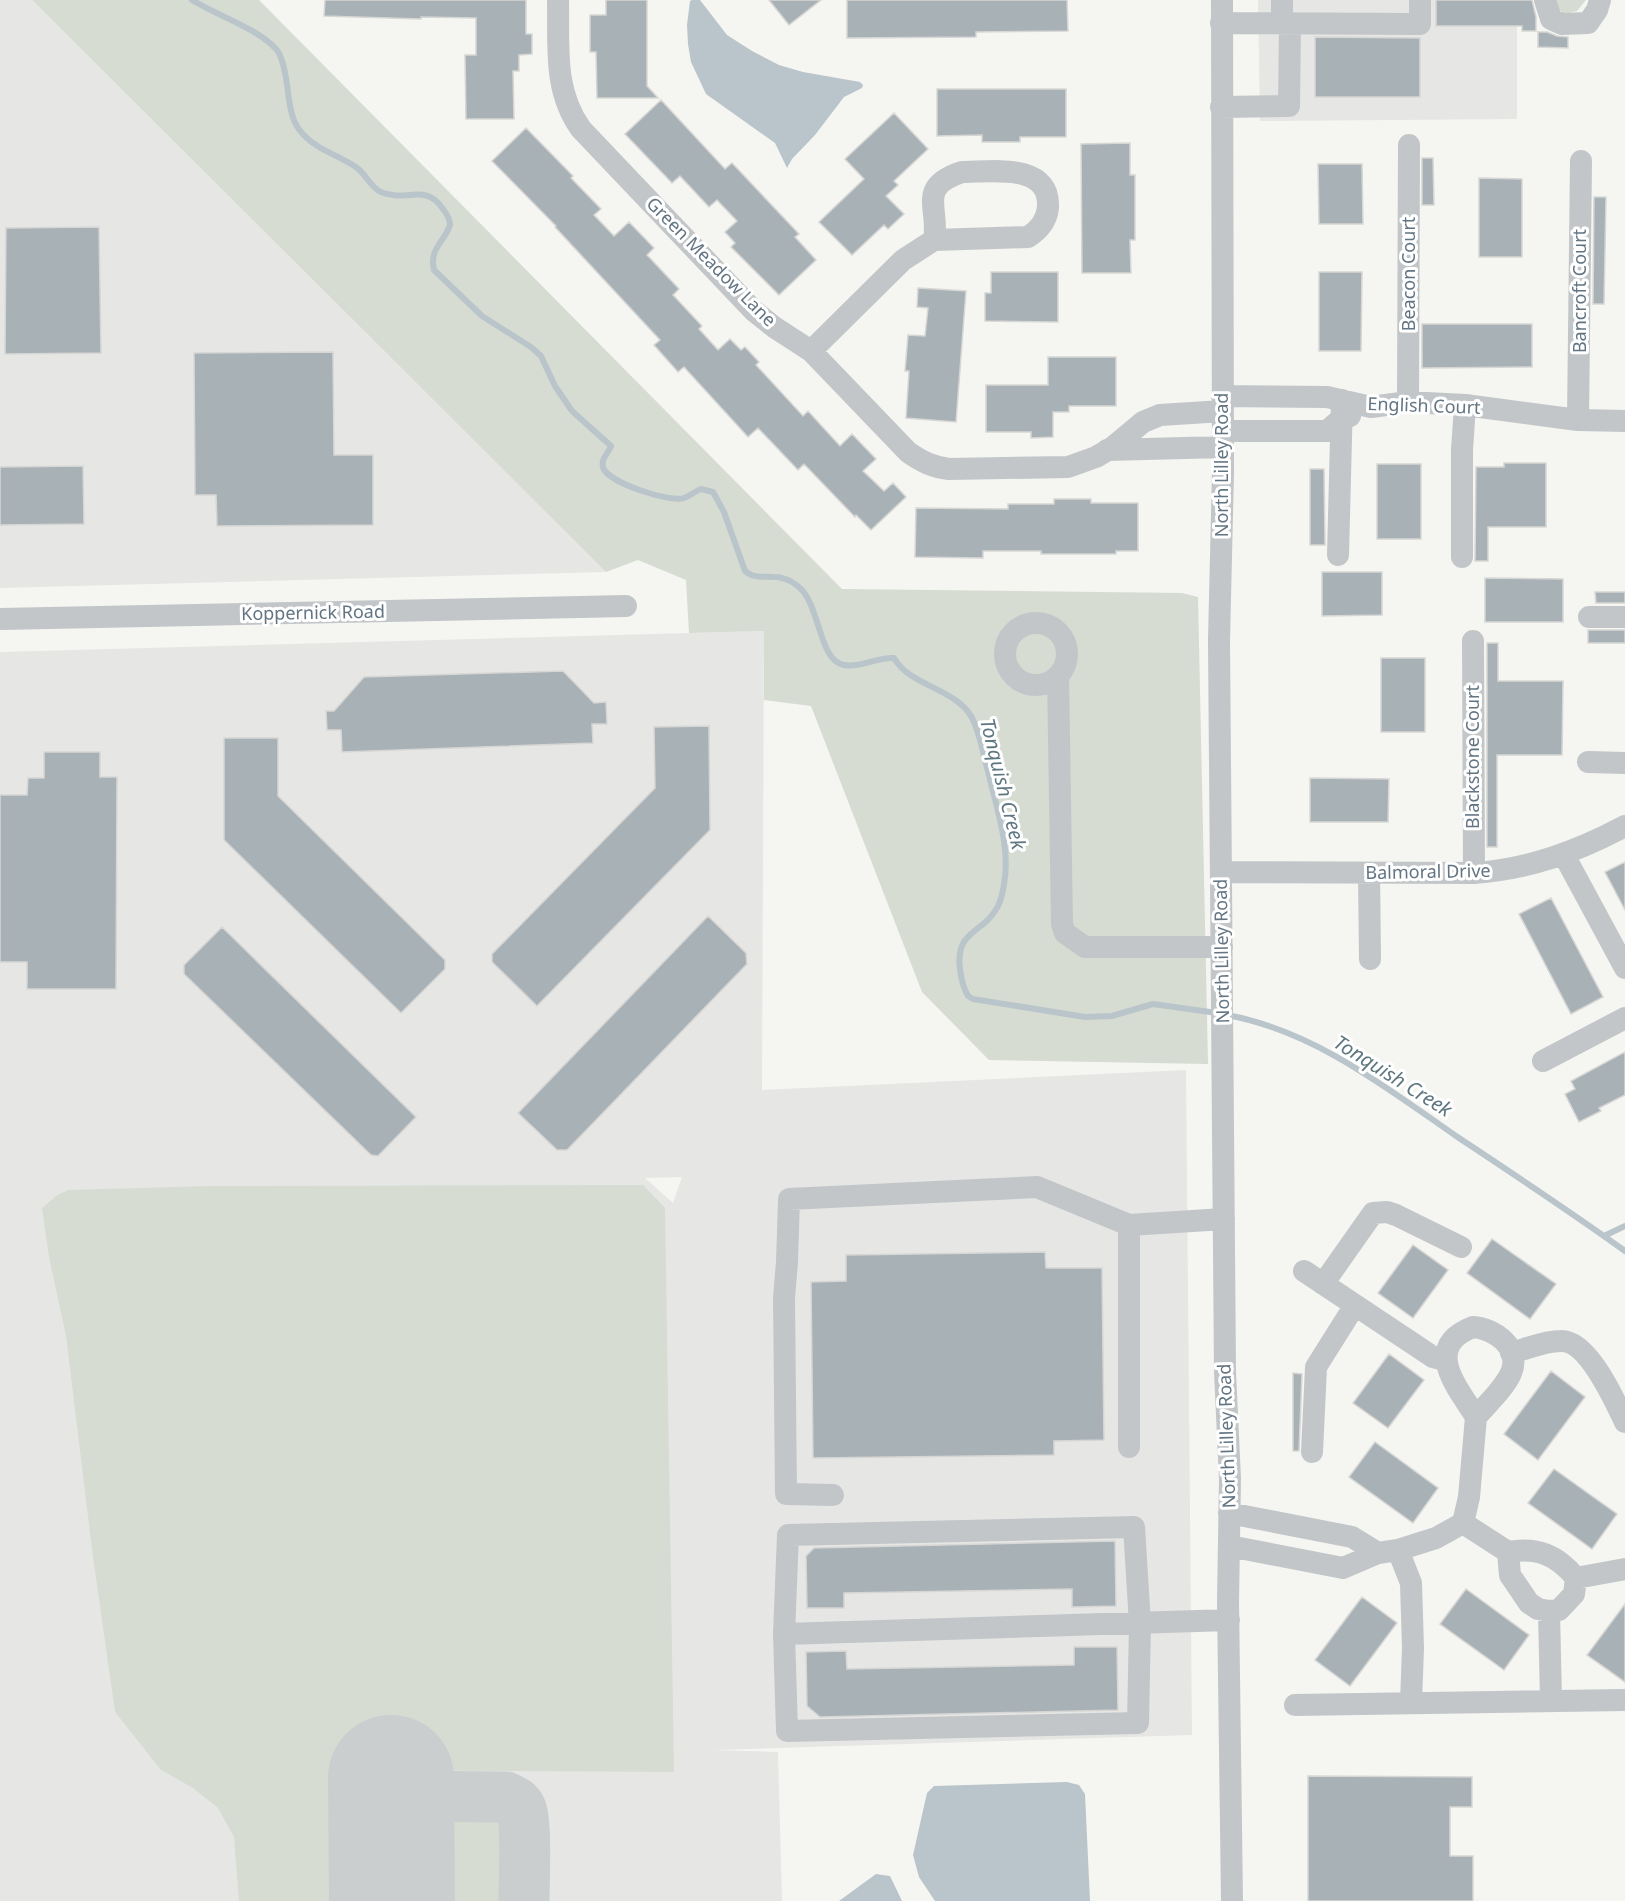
<svg xmlns="http://www.w3.org/2000/svg" width="1625" height="1901" viewBox="0 0 1625 1901" font-family="'Noto Sans',sans-serif">
  <style>
    .built { fill: #e6e7e5; fill-rule: evenodd }
    .green { fill: #d6dcd2 }
    .water { fill: #b9c5ca }
    .lines { fill: none; stroke-linecap: round; stroke-linejoin: round }
    .stream { stroke: #b9c5ca; stroke-width: 6 }
    .taxiway { stroke: #cacecf; stroke-width: 51 }
    .runway { stroke: #cacecf; stroke-width: 126 }
    .building { fill: #a8b1b6; stroke: #d6d6d4; stroke-width: 1.5 }
    .minor { stroke: #c2c6c9; stroke-width: 22 }
    .labels { text-anchor: middle; stroke-width: 6; stroke-linejoin: round; paint-order: stroke }
    .street-label { font-size: 18px; fill: #637583; stroke: #fff }
    .water-label { font-size: 20px; font-style: italic; fill: #5f7781; stroke: #fff }
  </style>
  <rect width="100%" height="100%" fill="#f5f5f1"/>
  <path class="built" d="M0,0H32L606,572L0,588Z
    M1258,0H1517V119L1260,121Z
    M764,631L762,1090L1186,1070L1192,1735L712,1750L778,1752L782,1901H0V652ZM682,1177L673,1203L645,1178Z"/>
  <path class="green" d="M32,0H259L842,589L1182,593L1198,597L1208,1064L989,1060L922,992L811,706L764,700V631L689,633L686,580L638,560L606,572Z
    M1553,0H1586L1577,11L1564,14L1559,10Z
    M643,1185L665,1208L674,1772L355,1770L356,1901H239L234,1837L218,1808L193,1788L161,1770L115,1712L93,1557L66,1336L49,1257L42,1208L56,1196L68,1190L210,1186Z
    M461,1811L495,1817L504,1821L511,1859V1901H433L432,1820L447,1813Z"/>
  <path class="water" d="M692,0H700L727,35L752,51L779,65L803,72L860,82L863,85L862,88L844,97L815,135L792,159L787,168L775,143L706,94L691,62L688,44L687,25L690,1Z
    M1067,1782L1079,1785L1085,1794L1090,1901H935L919,1877L913,1855L927,1793L934,1786Z
    M876,1874L890,1876L902,1901H839Z"/>
  <g class="lines">
    <path class="stream" d="M192,0C216,15 256,28 275,48C280,52 281,58 283,64C293,100 282,125 319,147C331,154 344,159 356,167C366,174 370,187 381,192C407,203 425,182 443,209C447,214 450,219 450,225C444,243 429,248 434,270L482,316L531,347L541,356L555,386L572,411L611,446C608,454 601,458 603,467C606,482 670,503 684,498C690,496 695,491 701,489L713,492L724,512L745,571C760,584 779,568 800,588C820,606 819,661 844,665C860,668 877,657 894,658C911,688 960,688 974,722C981,738 983,755 988,771C996,807 1011,847 1004,884C1003,891 1001,900 998,906C984,934 955,929 960,969C961,979 963,987 968,996L973,999L1085,1017L1112,1016L1153,1004L1217,1013
      M1227,1015C1315,1031 1388,1089 1459,1138C1515,1175 1571,1212 1625,1251
      M1604,1236L1625,1226"/>
    <path class="taxiway" d="M391,1796L506,1797C512,1800 518,1802 521,1809C527,1823 524,1882 524,1901"/>
    <path class="runway" d="M391,1778L392,1901"/>
  </g>
  <path class="building" d="M325,0H526V34H532V54L519,55V71H513L514,119H466L465,55H476V18L421,17V19L324,16Z
    M606,0H647V86L658,98H597L596,52H590V15H606Z
    M769,0H821L789,25Z
    M847,0H1067L1068,31L976,32V37L847,38Z
    M1436,0H1532L1536,17V31H1522V26H1436Z
    M1538,32H1547L1557,36L1568,37V48L1538,47Z
    M1315,37L1420,38V97H1315Z
    M937,89H1066V137H1020V142H982V135L937,136Z
    M661,100L725,169L732,163L799,234L795,237L816,260L779,295L731,247L735,243L725,232L737,221L717,200L709,207L680,176L672,183L625,134Z
    M894,113L928,149L894,181L898,185L886,196L904,214L888,229L884,225L852,255L819,222L864,179L845,159Z
    M526,128L573,176L571,178L601,209L594,215L614,236L629,222L654,248L647,255L679,289L673,295L702,326L699,329L718,350L730,339L741,350L745,347L759,362L756,365L803,416L808,411L840,446L852,434L876,459L863,471L884,491L893,483L906,497L871,530L856,515L855,517L804,464L798,470L758,428L748,437L684,367L678,372L654,345L660,340L555,227L556,226L492,161Z
    M1130,143V175H1135V240H1130L1131,273H1082L1081,144Z
    M1422,158H1433L1434,205H1422Z
    M1318,164H1362L1363,224H1319Z
    M1479,178L1522,179V257H1479Z
    M1594,197H1606L1604,304H1593Z
    M99,227L101,353L5,354L6,228Z
    M991,272H1058V322L985,321V293H991Z
    M1319,272H1362L1361,351H1319Z
    M918,288L966,291L956,422L906,418L909,371H905L908,335L925,336L928,308L917,307Z
    M1422,324H1532V367L1422,368Z
    M333,352L334,455H373V525L217,526L216,495H195L194,353Z
    M1048,357H1116V406H1069V412H1053V437L1031,438V432H986V385H1048Z
    M1504,463H1546V527H1488V561H1475L1476,467H1504Z
    M1377,464H1421V539H1377Z
    M83,466L84,524L0,525V467Z
    M1310,469H1324L1325,545H1310Z
    M1054,499H1091V503H1138V551H1116V554H1041V551H983V558L915,557L916,508L1008,509V504H1054Z
    M1322,572H1382V615L1322,616Z
    M1485,578L1563,579V622H1485Z
    M1595,592H1625V603H1596Z
    M1588,630H1625V643H1588Z
    M1487,643H1498V681H1563L1562,755H1497V847H1487Z
    M1381,658H1425V732H1381Z
    M563,671L594,703L606,702L607,724H592L593,743L342,752L341,730H327L326,711H334L364,677Z
    M709,726L710,830L537,1006L492,962V954L655,788L654,727Z
    M224,738H278V796L445,960V969L401,1013L224,840Z
    M44,752H100V777H117L116,989H27V962H0V795H27L28,778H44Z
    M1310,778L1389,779L1388,822H1310Z
    M1625,862V910L1605,872Z
    M1551,898L1603,997L1571,1014L1519,914Z
    M708,916L746,953L747,964L567,1150H557L518,1113Z
    M222,927L416,1117L378,1156L371,1155L184,974V965Z
    M1625,1052V1095L1599,1108L1601,1111L1579,1122L1565,1094L1575,1089L1571,1081Z
    M1492,1239L1556,1284L1530,1319L1467,1273Z
    M1413,1245L1448,1270L1413,1318L1378,1293Z
    M1045,1252L1046,1268H1102L1104,1440L1054,1441V1455L813,1458L811,1282L846,1281V1255Z
    M1389,1354L1424,1380L1388,1428L1353,1403Z
    M1551,1371L1585,1397L1538,1460L1504,1434Z
    M1293,1373L1302,1374L1299,1451H1293Z
    M1375,1442L1438,1488L1413,1523L1349,1477Z
    M1554,1469L1617,1514L1592,1549L1528,1503Z
    M1115,1541L1116,1606L1072,1607V1589L844,1593V1608H807L806,1556L814,1548Z
    M1466,1589L1529,1635L1504,1670L1440,1624Z
    M1362,1597L1397,1623L1350,1686L1315,1660Z
    M1625,1604V1682L1587,1655Z
    M1074,1647H1117L1118,1710L820,1717L807,1706L806,1652L846,1651L847,1669L1074,1665Z
    M1308,1776L1472,1777V1807H1450V1856H1473V1901H1308Z"/>
  <g class="lines">
    <path class="minor" d="M558,0C559,46 553,90 581,129L754,311L774,327L811,351L908,452C922,462 933,467 949,469L1068,467L1096,457L1113,447L1143,422L1160,415L1223,411
      M1222,0L1223,472L1219,641L1225,1372L1230,1479L1228,1601L1232,1901
      M1545,0L1551,19L1562,24L1588,23L1597,10L1600,0
      M1221,23L1420,24V0
      M1282,23V0
      M1221,107L1289,106L1290,23
      M962,172C991,172 1050,162 1048,207C1047,221 1039,230 1028,237L934,240C940,208 916,187 962,172Z
      M811,351L903,260L934,240
      M1222,396L1327,397L1371,407L1408,402L1465,405L1578,420L1625,421
      M1408,402L1409,145
      M1578,420L1581,161
      M1223,431H1327L1340,420L1350,416
      M1107,450L1223,447
      M1338,555L1342,400
      M1462,557V450L1465,405
      M1589,617H1625
      M0,619L626,606
      M1005 654a31 31 0 1 1 62 0a31 31 0 1 1-62 0Z
      M1473,641L1474,873
      M1058,676L1062,924L1065,933L1085,947H1222
      M1588,762L1625,763
      M1564,855L1625,968
      M1222,872L1474,873C1529,869 1576,852 1625,826
      M1369,873L1370,959
      M1543,1061L1625,1018
      M1304,1271L1433,1357L1445,1360
      M1323,1284L1373,1213L1387,1212L1396,1215L1461,1247
      M1473,1327C1494,1328 1522,1348 1511,1373C1504,1389 1487,1404 1476,1417C1457,1387 1422,1347 1473,1327Z
      M1511,1353C1526,1349 1544,1341 1561,1341C1588,1340 1615,1401 1625,1422
      M1129,1447V1225
      M1312,1452L1316,1367L1355,1305
      M833,1495L786,1494L784,1298L787,1262L789,1199L1037,1187L1129,1225L1224,1219
      M1229,1513L1352,1537L1378,1553
      M1463,1523L1469,1497L1476,1417
      M1229,1546L1343,1568L1378,1553L1398,1550L1436,1538L1463,1523L1508,1552C1538,1547 1557,1555 1576,1578L1574,1594L1559,1610L1549,1611L1538,1609L1529,1603L1510,1575L1508,1552
      M1398,1550L1411,1583L1413,1648L1411,1703
      M1576,1578L1625,1569
      M1549,1611L1551,1701
      M784,1634L788,1535L1134,1527L1140,1624L1138,1723L787,1731L784,1634L1229,1620
      M1295,1705L1625,1700"/>
  </g>
  <g class="labels">
    <g class="street-label">
      <text transform="translate(711 262) rotate(45)" y="6">Green Meadow Lane</text>
      <text transform="translate(1409 274) rotate(-90)" y="6">Beacon Court</text>
      <text transform="translate(1580 291) rotate(-90)" y="6">Bancroft Court</text>
      <text transform="translate(1424 406) rotate(2)" y="6">English Court</text>
      <text transform="translate(1222 465) rotate(-90)" y="6">North Lilley Road</text>
      <text transform="translate(313 613) rotate(-1)" y="6">Koppernick Road</text>
      <text transform="translate(1473 757) rotate(-90)" y="6">Blackstone Court</text>
      <text transform="translate(1428 872) rotate(-1)" y="6">Balmoral Drive</text>
      <text transform="translate(1222 951) rotate(-91)" y="6">North Lilley Road</text>
      <text transform="translate(1227 1436) rotate(-92)" y="6">North Lilley Road</text>
    </g>
    <g class="water-label">
      <text transform="translate(1003 784) rotate(76)" y="7">Tonquish Creek</text>
      <text transform="translate(1393 1076) rotate(32)" y="7">Tonquish Creek</text>
    </g>
  </g>
</svg>
